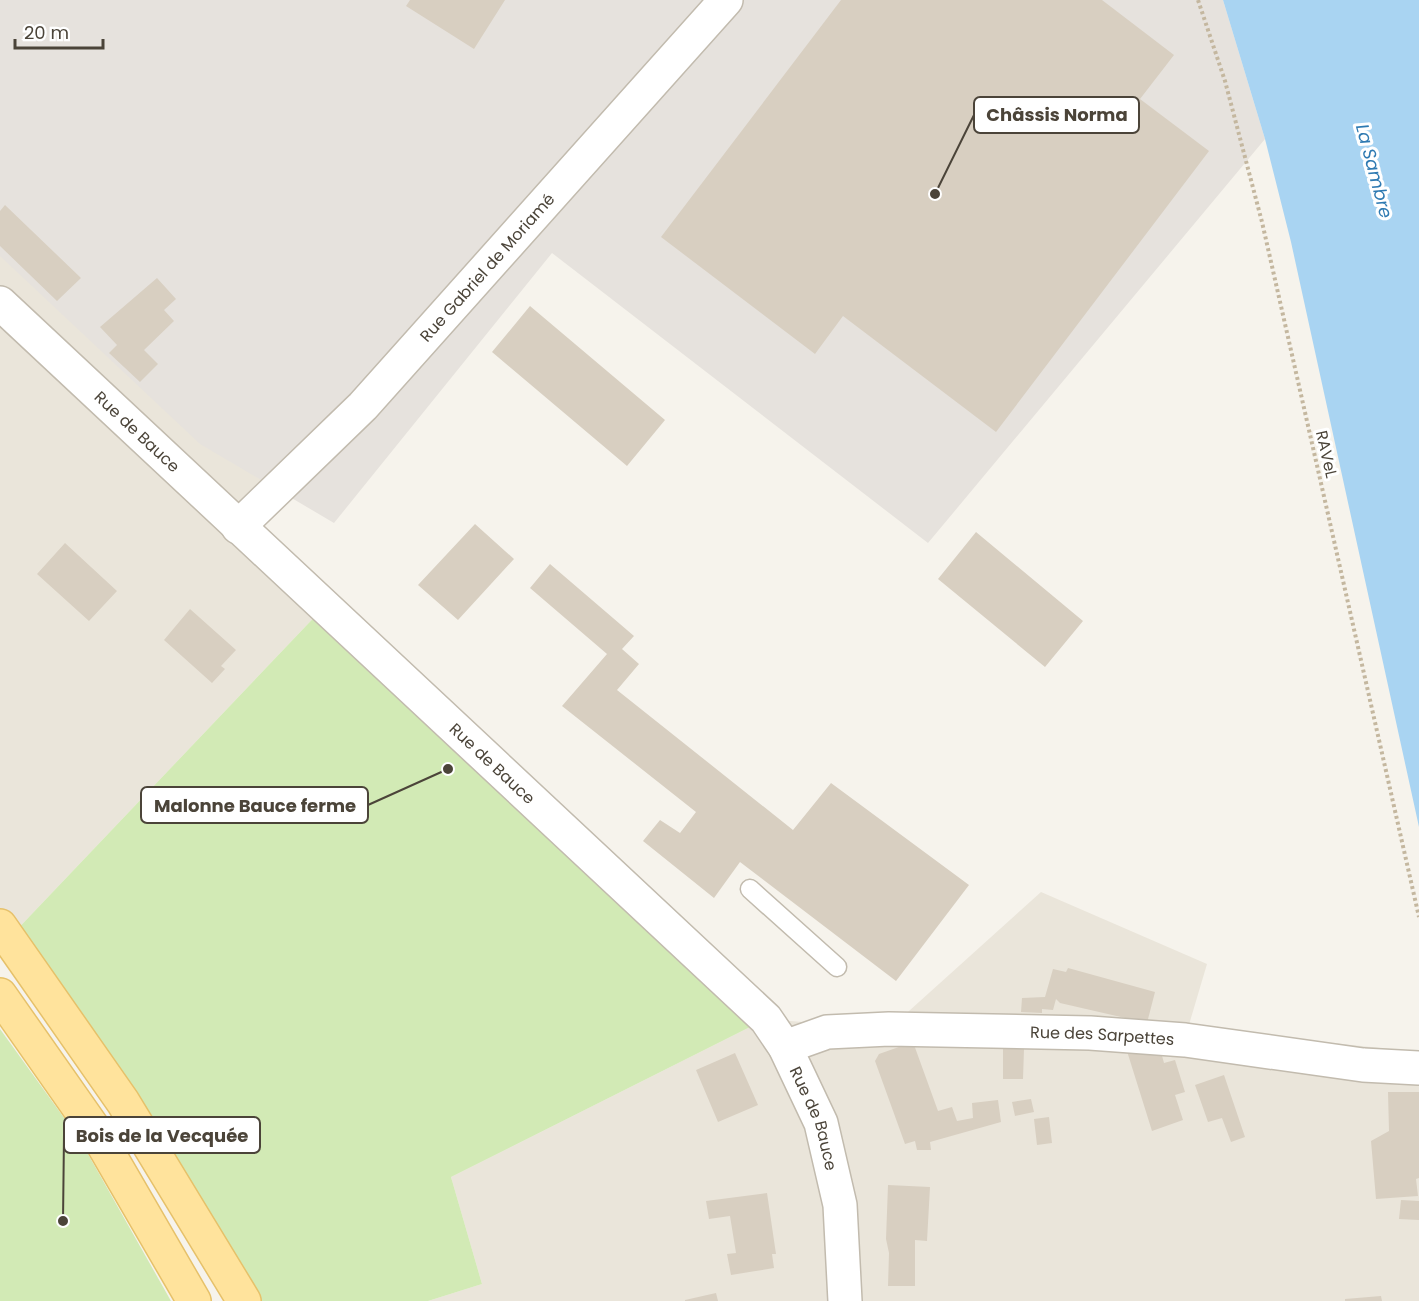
<svg xmlns="http://www.w3.org/2000/svg" width="1419" height="1301" viewBox="0 0 1419 1301" font-family="Poppins,sans-serif">
  <style>
    .residential { fill: #eae5da }
    .industrial { fill: #e6e2dd }
    .green { fill: #d2eab5 }
    .water { fill: #a9d4f2 }
    .building { fill: #d8cfc1 }
    .lines { fill: none; stroke-linecap: round; stroke-linejoin: round }
    .lane-casing { stroke: #c2bbae; stroke-width: 21 }
    .street-casing { stroke: #c2bbae; stroke-width: 36 }
    .primary-casing { stroke: #e6c16a; stroke-width: 36 }
    .path { stroke: #c4b79f; stroke-width: 4; stroke-dasharray: 3 3; stroke-linecap: butt }
    .lane { stroke: #fff; stroke-width: 18 }
    .street { stroke: #fff; stroke-width: 33 }
    .primary { stroke: #ffe39c; stroke-width: 33 }
    .labels { text-anchor: middle; stroke-width: 6; stroke-linejoin: round; paint-order: stroke }
    .street-label { font-size: 16px; fill: #4b4439; stroke: #fff }
    .water-label { font-size: 18px; font-style: italic; fill: #2e7ab2; stroke: #fff }
    .leader { fill: none; stroke: #4b4439; stroke-width: 2 }
    .callout-dot { fill: #4b4439; stroke: #fff; stroke-width: 2 }
    .callout { fill: #fff; stroke: #4b4439; stroke-width: 2 }
    .callout-label { font-size: 18px; text-anchor: middle; font-weight: bold; fill: #4b4439 }
  </style>
  <rect width="100%" height="100%" fill="#f6f3ec"/>
  <path class="residential" d="M0,52L422,340L239,527L325,606L9,938L0,926Z
    M1041,892L1207,964L1188,1028L1419,1052V1301H428L482,1284L451,1177L766,1019L889,1029Z"/>
  <path class="industrial" d="M0,0H1223L1265,139L928,543L552,253L334,523L200,444L0,256Z"/>
  <path class="green" d="M325,606L766,1019L451,1177L482,1284L428,1301H252L9,938Z
    M0,1029L80,1140L171,1301H0Z"/>
  <path class="water" d="M1223,0H1419V827L1291,242L1265,139Z"/>
  <path class="building" d="M410,0H505L474,49L406,6Z
    M841,0H1102L1174,55L1140,99L1209,151L996,432L843,316L815,354L661,237Z
    M5,205L81,278L57,301L0,246V211Z
    M157,278L176,299L164,310L174,321L144,350L158,364L140,382L109,353L117,345L100,327Z
    M530,306L665,420L627,466L492,352Z
    M475,524L514,559L458,620L418,585Z
    M976,532L1083,621L1045,667L938,579Z
    M65,543L117,591L89,621L37,574Z
    M550,564L634,636L622,649L639,664L617,690L793,830L831,783L969,885L896,981L740,862L714,898L643,841L660,820L680,833L696,812L562,706L607,654L530,588Z
    M190,609L236,650L221,666L225,669L212,683L164,640Z
    M1068,968L1155,992L1147,1023L1060,1003L1056,999L1053,1010L1042,1009V1013L1021,1012L1022,998L1045,997L1053,969L1066,972Z
    M913,1042L938,1111L952,1107L957,1121L973,1118L972,1103L998,1100L1001,1122L930,1142L931,1150H917L915,1141L905,1144L875,1061L879,1054Z
    M1126,1048L1161,1052L1164,1063L1175,1060L1185,1092L1175,1095L1183,1120L1152,1131Z
    M1003,1049H1024L1023,1079H1003Z
    M735,1053L758,1105L718,1122L696,1070Z
    M1224,1075L1245,1137L1231,1142L1222,1118L1208,1122L1195,1085Z
    M1388,1092H1419V1178L1416,1179L1418,1196L1376,1199L1371,1141L1389,1131Z
    M1031,1099L1034,1112L1015,1116L1012,1102Z
    M1049,1117L1052,1143L1037,1145L1034,1119Z
    M888,1185L930,1187L927,1241L915,1240V1286H888L889,1253L886,1239Z
    M767,1193L776,1254H772L774,1268L731,1275L727,1254L736,1253L730,1216L709,1219L706,1201Z
    M1401,1200L1419,1201V1220L1399,1219Z
    M716,1293L718,1301H685V1300Z
    M1381,1296L1382,1301H1345V1299Z"/>
  <g class="lines">
    <g class="lane-casing">
      <path id="lane" d="M750,889L837,967"/>
    </g>
    <g class="street-casing">
      <g id="street">
        <path id="s1" d="M0,303L766,1019L785,1047L821,1123L840,1205L845,1301"/>
        <path id="s2" d="M238,527L363,406L726,0"/>
        <path id="s3" d="M785,1047L827,1032L889,1029L1090,1033L1185,1040L1363,1065L1419,1068"/>
      </g>
    </g>
    <g class="primary-casing">
      <path id="primary" d="M0,926L123,1102L244,1301
        M0,995L96,1132L194,1301"/>
    </g>
    <path class="path" d="M1198,0L1225,81L1262,222L1419,917"/>
    <use href="#lane" class="lane"/>
    <use href="#street" class="street"/>
    <use href="#primary" class="primary"/>
  </g>
  <g class="labels">
    <g class="street-label">
      <text dy="6" stroke="none"><textPath href="#s2" startOffset="360">Rue Gabriel de Moriamé</textPath></text>
      <text dy="6" stroke="none"><textPath href="#s1" startOffset="188">Rue de Bauce</textPath></text>
      <text transform="translate(1327 454) rotate(77)" y="6">RAVeL</text>
      <text dy="6" stroke="none"><textPath href="#s1" startOffset="674">Rue de Bauce</textPath></text>
      <text dy="6" stroke="none"><textPath href="#s3" startOffset="320">Rue des Sarpettes</textPath></text>
      <text dy="6" stroke="none"><textPath href="#s1" startOffset="1160">Rue de Bauce</textPath></text>
    </g>
    <g class="water-label">
      <text transform="translate(1374 171) rotate(75)" y="6">La Sambre</text>
    </g>
  </g>
  <path class="leader" d="M935 194L974 115M448 769L368 805M63 1221L64 1135"/>
  <g class="callout-dot">
    <circle cx="935" cy="194" r="6"/>
    <circle cx="448" cy="769" r="6"/>
    <circle cx="63" cy="1221" r="6"/>
  </g>
  <g class="callout">
    <rect x="974" y="97" width="165" height="36" rx="6"/>
    <rect x="141" y="787" width="227" height="36" rx="6"/>
    <rect x="64" y="1117" width="196" height="36" rx="6"/>
  </g>
  <g class="callout-label">
    <text x="1057" y="121">Châssis Norma</text>
    <text x="255" y="812">Malonne Bauce ferme</text>
    <text x="162" y="1142">Bois de la Vecquée</text>
  </g>
  <path d="M15 39v9h88v-9" fill="none" stroke="#4b4439" stroke-width="3"/>
  <text x="24" y="39" font-size="18" fill="#4b4439" stroke="#ffffff" stroke-width="4.5" paint-order="stroke">20 m</text>
</svg>
